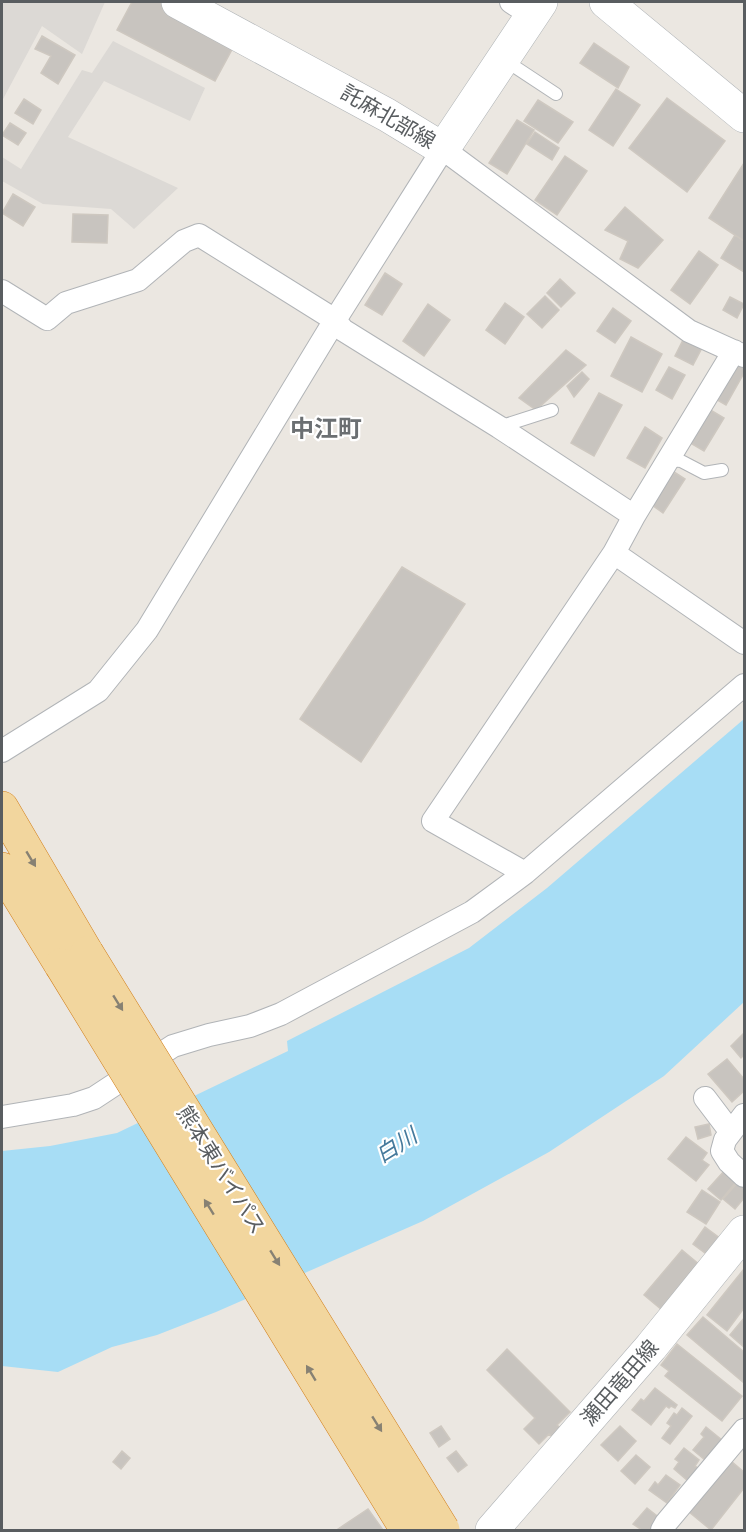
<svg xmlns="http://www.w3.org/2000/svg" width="746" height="1532" viewBox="0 0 746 1532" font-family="Manrope,'Noto Sans JP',sans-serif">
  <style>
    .industrial { fill: #dcd9d5 }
    .water { fill: #a7ddf5 }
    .building { fill: #c8c4bf; stroke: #cec8c0; stroke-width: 1.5 }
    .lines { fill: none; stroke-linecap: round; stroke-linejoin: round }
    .service-casing { stroke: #b1b4b7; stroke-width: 14 }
    .minor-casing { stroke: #b1b4b7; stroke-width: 24 }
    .secondary-casing { stroke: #b0b4b7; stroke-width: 34 }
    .trunk-casing { stroke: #d27f19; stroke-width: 34 }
    .service { stroke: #fff; stroke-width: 12 }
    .minor { stroke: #fff; stroke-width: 22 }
    .secondary { stroke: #fff; stroke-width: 33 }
    .trunk { stroke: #f2d69e; stroke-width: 33 }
    .trunk-bridge-casing { stroke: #d27f19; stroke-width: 34; stroke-linecap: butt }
    .trunk-bridge { stroke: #f2d69e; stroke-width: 33 }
    .oneway { fill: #878173 }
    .labels { text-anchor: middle; stroke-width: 4.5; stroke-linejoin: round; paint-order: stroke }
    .street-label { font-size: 21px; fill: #595d60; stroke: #fff }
    .water-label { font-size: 22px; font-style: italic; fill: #457a9c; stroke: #fff }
    .quarter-label { font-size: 24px; font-weight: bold; fill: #6b6f72; stroke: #fff }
  </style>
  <rect width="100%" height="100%" fill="#ebe7e1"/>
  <path class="industrial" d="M2,2H105L82,54L42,26L2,101Z
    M113,41L205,88L190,121L104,81L68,137L178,188L134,229L111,209L43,204L2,181V157L21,169L82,70L92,73Z"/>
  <path class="water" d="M744,719V1002L664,1076L549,1152L423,1221L216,1312L157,1335L112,1347L58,1372L2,1366V1151L50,1146L117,1133L288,1051L287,1041L469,948L547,888Z"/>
  <path class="building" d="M132,2H159L236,42L215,81L117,30Z
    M42,36L75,55L58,84L41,73L51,56L35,49Z
    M594,43L629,67L618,88L580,63Z
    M616,89L640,105L613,146L589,130Z
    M667,98L725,141L687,192L629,148Z
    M24,99L41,110L33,124L15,113Z
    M538,100L573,122L558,143L524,121Z
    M517,120L534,130L507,174L489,163Z
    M10,123L26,133L18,145L2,135Z
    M535,132L559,148L552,160L527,144Z
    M565,156L587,171L557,215L535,200Z
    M744,163V241L709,218Z
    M13,194L35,207L23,226L2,213Z
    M625,207L663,240L638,268L620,259L628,241L605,230Z
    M73,214L108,215L107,243L72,242Z
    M735,235L744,241V272L721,258Z
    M699,251L718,265L690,304L671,290Z
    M385,273L402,284L382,315L365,305Z
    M560,279L575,293L561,307L547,293Z
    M545,296L559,310L542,328L527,314Z
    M730,297L744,304L737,318L723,310Z
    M505,303L524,317L505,344L486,330Z
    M428,304L450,320L424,356L403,341Z
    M613,308L631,321L615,343L597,331Z
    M685,336L703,346L693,365L675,356Z
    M631,337L662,354L642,392L611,376Z
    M566,350L586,365L536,410L519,398Z
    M733,361L744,368V373L726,405L712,397Z
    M669,367L685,375L672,399L656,390Z
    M582,372L589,379L574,397L567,386Z
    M599,393L622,405L594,456L571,443Z
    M707,408L724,418L704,451L687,441Z
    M645,427L662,438L645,468L627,458Z
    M674,472L685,479L663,513L652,505Z
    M402,567L465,604L361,762L300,719Z
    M744,1033V1055L741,1058L731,1046Z
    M727,1059L744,1079V1091L732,1102L708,1074Z
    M709,1124L711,1135L698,1139L695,1127Z
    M686,1137L707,1153L702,1160L709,1165L696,1181L668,1159Z
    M725,1170L737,1181L721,1200L708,1189Z
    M740,1180L744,1184V1198L735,1209L723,1199Z
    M702,1190L720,1202L706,1224L687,1212Z
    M705,1227L721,1239L709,1256L693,1244Z
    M682,1250L700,1265L662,1310L644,1295Z
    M744,1269V1308L727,1331L707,1315Z
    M703,1317L744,1352V1383L687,1335Z
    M744,1318V1347L730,1335Z
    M677,1344L742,1396L722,1421L665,1376L669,1371L661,1365Z
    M507,1349L570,1412L557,1425L563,1430L554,1439L549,1434L539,1444L524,1429L535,1418L487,1370Z
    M655,1388L677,1405L675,1408L671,1406L669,1408L666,1406L651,1425L632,1410L641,1399L644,1401Z
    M682,1408L692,1416L670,1444L662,1438L671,1426L667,1423L674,1413L677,1415Z
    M441,1426L450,1439L439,1447L430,1433Z
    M620,1426L636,1441L618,1461L601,1445Z
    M706,1427L722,1440L705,1460L693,1450L704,1437L701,1434Z
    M684,1448L699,1460L695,1466L698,1468L688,1481L674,1469L679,1462L675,1459Z
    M122,1451L130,1458L121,1469L113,1462Z
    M456,1451L467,1465L458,1472L447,1458Z
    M636,1455L650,1467L635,1484L621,1471Z
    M731,1461L744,1472V1488L711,1530L689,1512Z
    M666,1475L680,1485L667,1503L649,1490L655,1482L658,1485Z
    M647,1508L666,1523L661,1530H642L633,1524Z
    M368,1509L383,1530H339L338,1529Z"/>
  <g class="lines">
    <g class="service-casing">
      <path id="service" d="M503,59L556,94
        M499,427L552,410
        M668,460L681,461L704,473L722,470"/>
    </g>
    <g class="minor-casing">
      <path id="minor" d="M511,2L531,15
        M2,291L47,319L66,303L138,280L184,241L199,235L335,320L343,330L499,427L634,516
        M614,553L744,643
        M2,751L98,691L147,630L335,320L443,149L689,331L744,356
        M525,873L744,685
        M705,1098L730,1131
        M744,1115L725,1140L722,1151L729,1162L744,1176
        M2,1117L73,1105L94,1098L173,1046L209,1035L250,1026L281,1014L472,912L525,873L433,821L614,553L634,516L734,351
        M662,1530L666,1523L744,1430"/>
    </g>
    <g class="secondary-casing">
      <path id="secondary" d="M178,2L387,115L443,149L541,2
        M606,2L744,116
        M492,1530L651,1347L744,1232"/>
    </g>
    <g class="trunk-casing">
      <path id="trunk" d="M2,808L87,953
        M2,869L61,965"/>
    </g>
    <use href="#service" class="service"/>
    <use href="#minor" class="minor"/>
    <use href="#secondary" class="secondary"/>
    <use href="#trunk" class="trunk"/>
    <g class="trunk-bridge-casing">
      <path id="trunk-bridge" d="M87,953L443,1530
        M61,965L407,1530"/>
    </g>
    <use href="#trunk-bridge" class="trunk-bridge"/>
  </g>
  <defs><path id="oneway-solid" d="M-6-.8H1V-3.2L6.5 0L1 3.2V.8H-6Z" transform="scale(1.5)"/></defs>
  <g class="oneway">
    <use href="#oneway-solid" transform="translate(31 859) rotate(59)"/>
    <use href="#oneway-solid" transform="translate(118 1003) rotate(58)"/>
    <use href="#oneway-solid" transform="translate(209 1207) rotate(-122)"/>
    <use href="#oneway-solid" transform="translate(275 1258) rotate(58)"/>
    <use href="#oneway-solid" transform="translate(311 1373) rotate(-121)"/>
    <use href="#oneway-solid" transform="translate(377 1424) rotate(58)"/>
  </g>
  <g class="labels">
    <g class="street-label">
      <text transform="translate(388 117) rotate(30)" y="7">託麻北部線</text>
      <text transform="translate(221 1170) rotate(58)" y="7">熊本東バイパス</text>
      <text transform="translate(620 1383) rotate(-49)" y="7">瀬田竜田線</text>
    </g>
    <g class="water-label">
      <text transform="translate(396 1145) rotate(-32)" y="8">白川</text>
    </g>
    <g class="quarter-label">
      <text x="326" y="437">中江町</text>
    </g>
  </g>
  <rect width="746" height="1532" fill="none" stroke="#595d60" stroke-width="6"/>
</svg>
